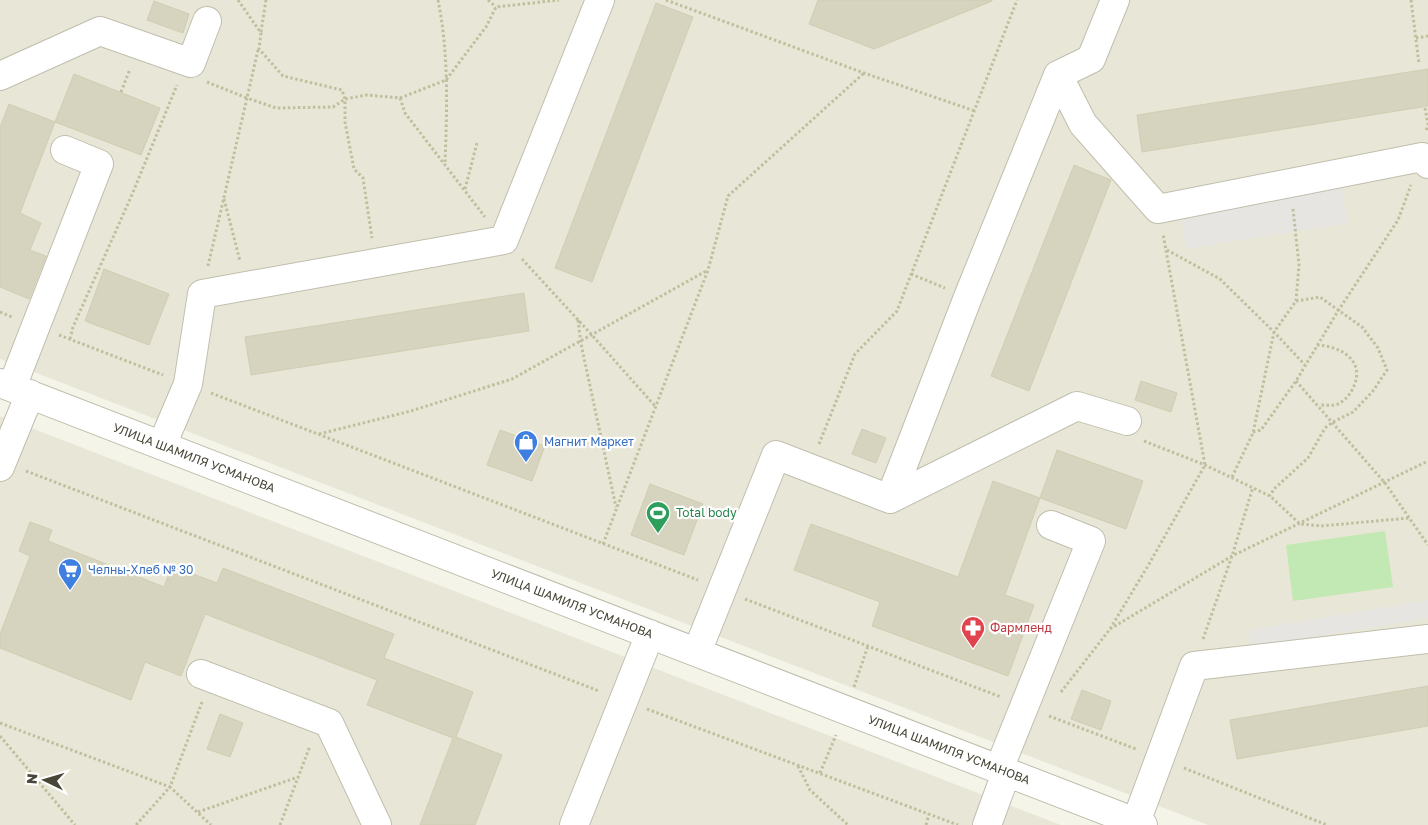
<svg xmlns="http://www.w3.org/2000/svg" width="1428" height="825" viewBox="0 0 1428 825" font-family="'Golos Text',sans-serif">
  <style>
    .residential { fill: #e8e7d7 }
    .green { fill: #c2e8b3 }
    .parking { fill: #e6e5e1 }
    .building { fill: #d6d3bf; stroke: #d1cdb2 }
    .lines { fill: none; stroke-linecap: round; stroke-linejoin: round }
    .minor-casing { stroke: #c0beac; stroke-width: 30 }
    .path { stroke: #c1be9d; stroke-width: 3; stroke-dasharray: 2.5 2.5; stroke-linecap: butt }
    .minor { stroke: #fff; stroke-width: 28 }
    .labels { text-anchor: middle; stroke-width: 4.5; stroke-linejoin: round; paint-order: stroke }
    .shop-label { font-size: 12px; fill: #366cbe; stroke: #fff; text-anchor: start }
    .street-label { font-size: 12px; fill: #484637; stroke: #fff }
    .leisure-label { font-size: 12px; fill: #27864d; stroke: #fff; text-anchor: start }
    .health-label { font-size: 12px; fill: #be3a42; stroke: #fff; text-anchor: start }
  </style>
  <rect width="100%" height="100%" fill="#f4f4e9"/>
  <path class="residential" d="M0,0H1428V825H1208L0,359Z
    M0,416L1061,825H0Z"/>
  <path class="green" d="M1385,531L1393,587L1293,601L1286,545Z"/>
  <path class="parking" d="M1341,187L1348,223L1186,249L1180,213Z
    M1428,600V618L1250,647L1248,630Z"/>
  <path class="building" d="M818,0H992V1L874,49L809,24Z
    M154,1L189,14L183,33L147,20Z
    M656,3L693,17L592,282L555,268Z
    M1428,69V106L1142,152L1137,115Z
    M74,74L160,108L141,155L55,122Z
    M9,104L55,122L20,213L41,223L30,250L46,256L29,299L0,287V127Z
    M1074,165L1111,180L1029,391L991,376Z
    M104,269L169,294L149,345L85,321Z
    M524,293L529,331L251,375L245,337Z
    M1141,381L1177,393L1171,412L1135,400Z
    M862,429L886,438L876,463L852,454Z
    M500,430L545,446L532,481L487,465Z
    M1057,450L1143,481L1126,529L1040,498Z
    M993,481L1040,498L1005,595L1034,605L1008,676L872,626L880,602L794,570L811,524L958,577Z
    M650,484L703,504L684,555L631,535Z
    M30,522L52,530L48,541L164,587L172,566L217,583L223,568L394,634L384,658L473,692L456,737L502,755L475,825H420L453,738L367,705L377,680L205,614L181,676L145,662L131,700L0,648V634L30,556L19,551Z
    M1428,686V726L1237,759L1230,720Z
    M1082,690L1111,701L1101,730L1071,719Z
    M220,714L243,723L230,757L207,749Z"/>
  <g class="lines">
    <g class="minor-casing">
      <path id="minor" d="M1058,75L1083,124L1158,209L1422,157L1428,164
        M0,76L100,31L191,63L207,21
        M0,383L1143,825
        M12,387L99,164L65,150
        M162,445L188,384L202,294L504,240L600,0
        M0,467L30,394
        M890,499L1077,406L1127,421
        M697,652L776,455L890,499L968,297L1058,75L1091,59L1115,0
        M201,674L329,723L377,825
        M999,769L1091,541L1051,525
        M1136,822L1194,666L1428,639
        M574,825L650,634
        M987,825L1006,773"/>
    </g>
    <path class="path" d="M238,0L261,33L259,49L283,76L342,90L345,99V122L354,169L363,178L372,238
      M438,0C449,54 447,110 445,164
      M488,0L496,7
      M666,0L864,73L975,111
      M1411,0L1419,64
      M261,32L266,0
      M1416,38L1428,36
      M207,82L247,98L258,50
      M121,92L130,69
      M400,98L405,113L485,217
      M1425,108L1428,124L1426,131
      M465,189L477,143
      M224,199L240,261
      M1293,209L1299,265L1296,301
      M1167,250L1220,279L1274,332L1305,365
      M522,259L591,334L655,406
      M208,266L247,98L276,108L333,107L345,99L367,95L400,98L446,80L486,27L496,7L559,0
      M911,274L945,288
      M0,312L12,317
      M578,320L581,344L616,507
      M59,335L163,375
      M70,339L73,327L131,197L177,85
      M1317,345C1340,346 1365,360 1354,386C1351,393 1346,400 1338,404C1333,406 1324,405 1319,405
      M1296,381L1385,483L1428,545
      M211,393L698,580
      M1253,432L1261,430L1296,381L1338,311L1398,220L1411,185
      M319,434L411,411L512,379L708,270
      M1144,441L1205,465L1270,496L1300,524L1321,526L1409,518
      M819,444L855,354L897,311L1017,0
      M26,471L599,691
      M1232,477L1253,433L1274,332L1296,301L1320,297L1362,327L1378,348L1387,370L1373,391L1353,412L1333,422L1325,428L1308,458L1274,489L1270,496
      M603,544L708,270L728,196L864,73
      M745,599L1001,697
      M1110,629L1232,556L1428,461
      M1203,639L1232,556L1253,487
      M854,687L868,646
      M1061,692L1110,629L1149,564L1205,465L1163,234
      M202,702L170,787L211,825
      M647,709L958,825
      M1049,716L1136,749
      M0,723L170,787L136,825
      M0,736L75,825
      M798,766L810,790L848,825
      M1184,768L1327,825
      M820,773L836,735
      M198,812L298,777
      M280,825L310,746
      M926,825L929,814"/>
    <use href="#minor" class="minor"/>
  </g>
  <defs>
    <g id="shop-pin" transform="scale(1.25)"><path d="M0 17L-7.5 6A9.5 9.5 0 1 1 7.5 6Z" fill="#3f7fe0" stroke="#fff"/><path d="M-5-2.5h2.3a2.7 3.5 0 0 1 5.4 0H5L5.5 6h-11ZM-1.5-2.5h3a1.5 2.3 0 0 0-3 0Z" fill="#fff"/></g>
    <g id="stadium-pin" transform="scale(1.25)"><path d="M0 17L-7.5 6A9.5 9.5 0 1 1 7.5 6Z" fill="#2e9e5b" stroke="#fff"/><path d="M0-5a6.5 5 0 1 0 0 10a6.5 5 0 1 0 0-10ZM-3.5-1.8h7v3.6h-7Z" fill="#fff"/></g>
    <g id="supermarket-pin" transform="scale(1.25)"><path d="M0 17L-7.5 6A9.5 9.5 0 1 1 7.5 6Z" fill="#3f7fe0" stroke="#fff"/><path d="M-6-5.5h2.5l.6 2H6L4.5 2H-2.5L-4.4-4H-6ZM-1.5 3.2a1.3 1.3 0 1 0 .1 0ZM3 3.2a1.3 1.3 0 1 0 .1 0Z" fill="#fff"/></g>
    <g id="pharmacy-pin" transform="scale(1.25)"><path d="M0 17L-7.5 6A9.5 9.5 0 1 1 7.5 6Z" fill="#e0444e" stroke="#fff"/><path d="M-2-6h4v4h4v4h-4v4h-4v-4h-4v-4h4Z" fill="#fff"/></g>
  </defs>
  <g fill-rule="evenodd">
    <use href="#shop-pin" x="526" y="442"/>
    <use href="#stadium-pin" x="658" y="513"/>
    <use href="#supermarket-pin" x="70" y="570"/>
    <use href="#pharmacy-pin" x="973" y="628"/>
  </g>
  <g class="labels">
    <g class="shop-label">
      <text x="544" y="446">Магнит Маркет</text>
      <text x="88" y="574">Челны-Хлеб № 30</text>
    </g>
    <g class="street-label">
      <text transform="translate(194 458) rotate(21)" y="4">УЛИЦА ШАМИЛЯ УСМАНОВА</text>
      <text transform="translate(572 604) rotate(21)" y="4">УЛИЦА ШАМИЛЯ УСМАНОВА</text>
      <text transform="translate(949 750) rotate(21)" y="4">УЛИЦА ШАМИЛЯ УСМАНОВА</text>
    </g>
    <g class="leisure-label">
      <text x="676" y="517">Total body</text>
    </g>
    <g class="health-label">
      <text x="990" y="632">Фармленд</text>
    </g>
  </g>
  <g transform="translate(45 780) rotate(275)" stroke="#ffffff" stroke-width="4" paint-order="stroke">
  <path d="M0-4L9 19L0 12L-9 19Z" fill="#484637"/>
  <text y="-8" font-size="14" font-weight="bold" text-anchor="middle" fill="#484637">N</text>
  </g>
</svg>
